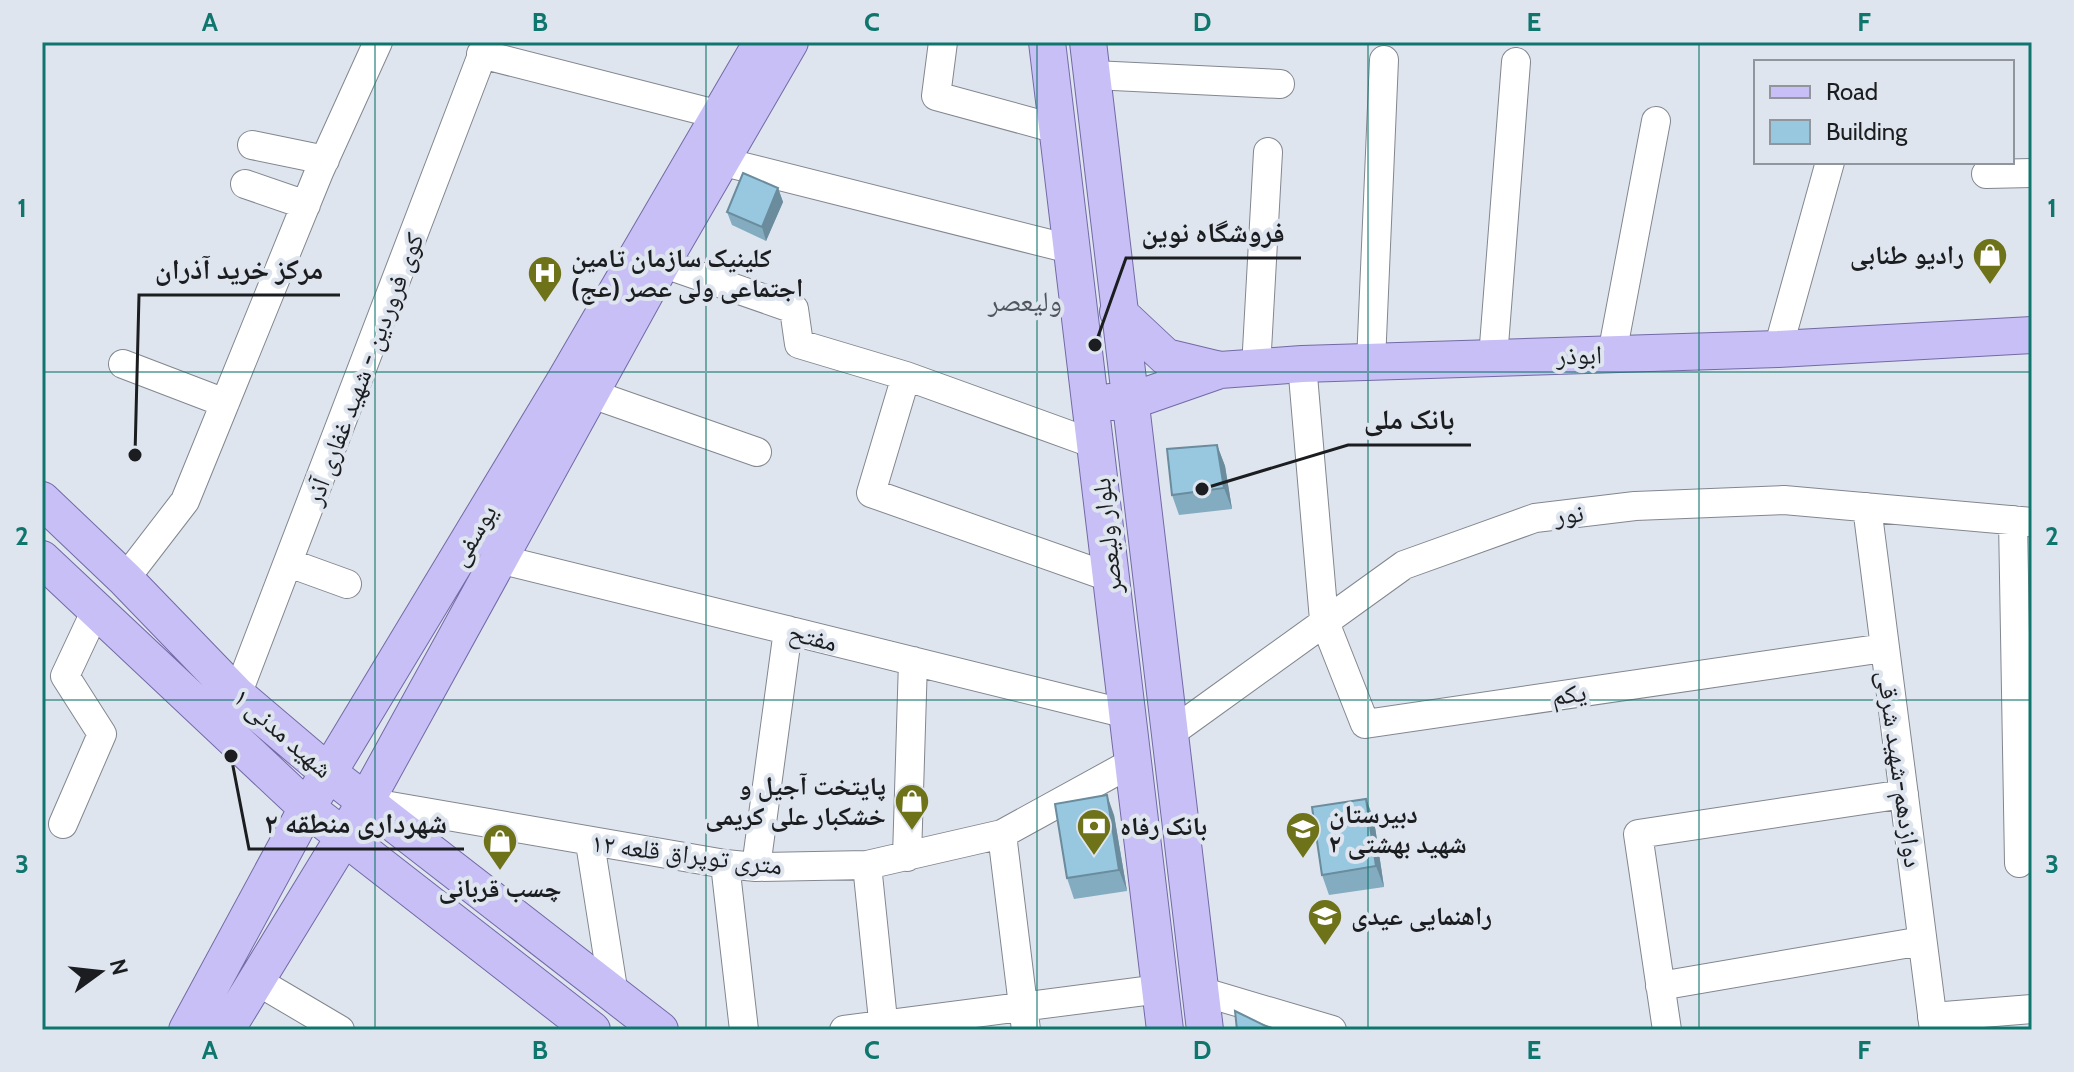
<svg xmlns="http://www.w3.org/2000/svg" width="2074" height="1072" viewBox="0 0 2074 1072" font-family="Cabin,'Noto Naskh Arabic',sans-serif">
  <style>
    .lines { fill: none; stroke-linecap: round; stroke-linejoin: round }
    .minor-casing { stroke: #82878f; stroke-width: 30 }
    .major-casing { stroke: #726aa6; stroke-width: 38 }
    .minor { stroke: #fff; stroke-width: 28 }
    .major { stroke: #c7bff5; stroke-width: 36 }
    .wall { fill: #83acc1 }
    .shaded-wall { fill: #6a8c9d }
    .building { fill: #98c8e0; stroke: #6a8c9d; stroke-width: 2 }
    .grid { fill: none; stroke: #0f766e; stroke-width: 2; stroke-opacity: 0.55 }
    .labels { text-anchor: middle; stroke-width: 8; stroke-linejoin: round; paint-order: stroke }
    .poi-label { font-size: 26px; font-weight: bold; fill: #1b1d20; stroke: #dfe5ee; text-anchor: start }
    .street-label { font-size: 26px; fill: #1b1d20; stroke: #dfe5ee }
    .neighbourhood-label { font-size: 28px; fill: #51565e; stroke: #dfe5ee }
    .leader { fill: none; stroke: #1b1d20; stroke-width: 3 }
    .callout-dot { fill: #1b1d20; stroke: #dfe5ee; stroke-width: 3 }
    .callout-label { font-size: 28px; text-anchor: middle; font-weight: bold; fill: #1b1d20; stroke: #dfe5ee; stroke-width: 8; stroke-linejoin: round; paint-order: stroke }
    .neatline { fill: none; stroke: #0f766e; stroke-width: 3 }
    .grid-label { font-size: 26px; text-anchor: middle; font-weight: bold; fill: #0f766e }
  </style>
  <rect width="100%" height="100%" fill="#dfe5ee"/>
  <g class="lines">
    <g class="minor-casing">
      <path id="minor" d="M943,42L936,96L1057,129
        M481,54L720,115
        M1093,75L1280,84
        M252,145L325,160
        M724,162L1074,250
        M1986,174L2032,173
        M245,184L306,205
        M662,263L794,309L799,344L906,376L1097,445
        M1778,349L1830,162
        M1612,354L1656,121
        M1493,358L1516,62
        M1371,362L1384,60
        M123,364L225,403
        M1302,364L1324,620L1365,724L1884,648
        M1256,368L1268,152
        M906,376L871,493L1112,578
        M592,394L757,452
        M1867,507L1934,1030
        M2013,520L2019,863
        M499,559L1127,714
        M289,563L347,584
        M125,579L185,501L319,172L378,42
        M237,695L487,42
        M1168,735L1404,565L1535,518L1635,506L1784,500L2032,522
        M367,802L725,864L756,867L867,865L1002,834L1133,762
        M63,824L102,734L65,676L95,612
        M1002,834L1026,1030
        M590,843L614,995
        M907,857L913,661
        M725,864L744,1030
        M867,865L884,1030
        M756,867L788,630
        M257,981L340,1030
        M1660,986L1922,941
        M1200,991L1332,1030
        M1932,1017L2032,1009
        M844,1030L1160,989
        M1667,1030L1638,834L1904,794"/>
    </g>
    <g class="major-casing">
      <path id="major" d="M1047,42L1165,1030
        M1088,42L1205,1030
        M1118,312L1166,357L1220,370
        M1110,402L1131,401L1220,370L1302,364L1778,349L2032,335
        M42,500L125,579L237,695L330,774L660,1030
        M42,559L307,808L592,1030
        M187,1030L307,808L564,382L762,42
        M226,1030L366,801L662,263L790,42"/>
    </g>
    <use href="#minor" class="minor"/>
    <use href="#major" class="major"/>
  </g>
  <path class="wall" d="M778,188L783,202L766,241L732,225L727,212Z
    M1217,445L1225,466L1232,509L1179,515L1172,495Z
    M1366,799L1374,820L1384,887L1329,895L1322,875Z
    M1114,815L1127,891L1074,899L1067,878Z"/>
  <path class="shaded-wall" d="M778,188L783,202L766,241L762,227Z
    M1217,445L1225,466L1232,509L1224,488Z
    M1107,795L1114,815L1127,891L1119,870Z
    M1366,799L1374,820L1384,887L1376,866Z"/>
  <path class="building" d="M743,173L778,188L762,227L727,212Z
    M1217,445L1224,488L1172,495L1167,449Z
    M1107,795L1119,870L1067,878L1055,804Z
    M1366,799L1376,866L1322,875L1312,807Z
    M1235,1011L1274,1030H1237Z"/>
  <path class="grid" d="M375,42V1030M706,42V1030M1037,42V1030M1368,42V1030M1699,42V1030M42,372H2032M42,700H2032"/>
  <defs>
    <g id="shop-pin" transform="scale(1.8)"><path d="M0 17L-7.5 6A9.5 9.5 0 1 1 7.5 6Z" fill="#6e7219" stroke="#dfe5ee"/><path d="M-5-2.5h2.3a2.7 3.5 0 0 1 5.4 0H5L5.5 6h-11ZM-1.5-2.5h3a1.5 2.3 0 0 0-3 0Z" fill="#fff"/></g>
    <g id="hospital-pin" transform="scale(1.8)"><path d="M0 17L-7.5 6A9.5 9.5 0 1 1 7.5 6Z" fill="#6e7219" stroke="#dfe5ee"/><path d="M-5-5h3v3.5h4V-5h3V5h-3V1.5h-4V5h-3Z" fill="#fff"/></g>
    <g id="bank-pin" transform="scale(1.8)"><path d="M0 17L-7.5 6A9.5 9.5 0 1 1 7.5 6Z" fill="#6e7219" stroke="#dfe5ee"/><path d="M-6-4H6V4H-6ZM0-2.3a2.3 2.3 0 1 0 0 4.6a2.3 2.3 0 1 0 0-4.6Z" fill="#fff"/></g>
    <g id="school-pin" transform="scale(1.8)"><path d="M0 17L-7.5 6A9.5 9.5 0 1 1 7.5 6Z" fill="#6e7219" stroke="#dfe5ee"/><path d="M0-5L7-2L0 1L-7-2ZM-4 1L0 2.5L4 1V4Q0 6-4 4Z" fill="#fff"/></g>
  </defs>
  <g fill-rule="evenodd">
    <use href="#shop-pin" x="1990" y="255"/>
    <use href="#hospital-pin" x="545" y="273"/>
    <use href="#shop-pin" x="912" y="801"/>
    <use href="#bank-pin" x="1094" y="826"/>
    <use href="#school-pin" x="1303" y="829"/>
    <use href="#shop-pin" x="500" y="841"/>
    <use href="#school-pin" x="1325" y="916"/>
  </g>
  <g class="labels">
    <g class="poi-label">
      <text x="1964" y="264" text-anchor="end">رادیو طنابی</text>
      <text x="571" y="267">کلینیک سازمان تامین<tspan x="571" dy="30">اجتماعی ولی عصر (عج)</tspan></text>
      <text x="886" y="795" text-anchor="end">پایتخت آجیل و<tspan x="886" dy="30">خشکبار علی کریمی</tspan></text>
      <text x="1329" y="823">دبیرستان<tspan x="1329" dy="30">شهید بهشتی ۲</tspan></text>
      <text x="1120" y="835">بانک رفاه</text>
      <text x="500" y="897" text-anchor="middle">چسب قربانی</text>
      <text x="1351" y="925">راهنمایی عیدی</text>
    </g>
    <g class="street-label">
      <text transform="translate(1579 355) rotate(-2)" y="9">ابوذر</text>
      <text transform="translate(364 369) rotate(-69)" y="9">کوی فروردین - شهید غفاری آذر</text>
      <text transform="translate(1569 514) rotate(-7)" y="9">نور</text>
      <text transform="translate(473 535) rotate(-59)" y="9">یوسفی</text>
      <text transform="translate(1107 536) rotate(-96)" y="9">بلوار ولیعصر</text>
      <text transform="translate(813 637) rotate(14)" y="9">مفتح</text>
      <text transform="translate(1569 694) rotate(-8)" y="9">یکم</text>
      <text transform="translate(283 733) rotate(41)" y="9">شهید مدنی ۱</text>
      <text transform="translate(1900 769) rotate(82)" y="9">دوازدهم-شهید شرقی</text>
      <text transform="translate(687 854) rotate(7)" y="9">۱۲ متری توپراق قلعه</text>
    </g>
    <g class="neighbourhood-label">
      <text x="1025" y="311">ولیعصر</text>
    </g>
  </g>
  <path class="leader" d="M1095 345L1126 258H1301M135 455L139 295H340M1202 489L1348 445H1471M231 756L249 849H464"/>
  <g class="callout-dot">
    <circle cx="1095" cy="345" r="8"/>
    <circle cx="135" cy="455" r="8"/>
    <circle cx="1202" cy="489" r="8"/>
    <circle cx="231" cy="756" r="8"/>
  </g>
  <g class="callout-label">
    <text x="1213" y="242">فروشگاه نوین</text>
    <text x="239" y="279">مرکز خرید آذران</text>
    <text x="1409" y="429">بانک ملی</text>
    <text x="356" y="833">شهرداری منطقه ۲</text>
  </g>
  <rect width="2074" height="1072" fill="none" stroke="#dfe5ee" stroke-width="88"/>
  <rect x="1754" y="60" width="260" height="104" fill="#dfe5ee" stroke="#91959c" stroke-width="2"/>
  <rect x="1770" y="86" width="40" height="12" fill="#c7bff5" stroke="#91959c" stroke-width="2"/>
  <text x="1826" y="100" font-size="24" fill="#1b1d20">Road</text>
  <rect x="1770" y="120" width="40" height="24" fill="#98c8e0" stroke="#91959c" stroke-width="2"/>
  <text x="1826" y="140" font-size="24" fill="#1b1d20">Building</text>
  <g transform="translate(100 972) rotate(75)" stroke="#dfe5ee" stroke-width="6" paint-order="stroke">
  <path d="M0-6L14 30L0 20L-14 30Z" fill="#1b1d20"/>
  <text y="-12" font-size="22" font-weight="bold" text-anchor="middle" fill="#1b1d20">N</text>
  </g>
  <rect x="44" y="44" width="1986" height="984" class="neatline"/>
  <g class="grid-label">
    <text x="210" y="31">A</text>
    <text x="540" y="31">B</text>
    <text x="872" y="31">C</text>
    <text x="1202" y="31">D</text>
    <text x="1534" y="31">E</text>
    <text x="1864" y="31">F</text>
    <text x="22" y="217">1</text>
    <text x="2052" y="217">1</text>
    <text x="22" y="545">2</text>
    <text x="2052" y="545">2</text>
    <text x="22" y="873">3</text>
    <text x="2052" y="873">3</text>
    <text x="210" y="1059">A</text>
    <text x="540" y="1059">B</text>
    <text x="872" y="1059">C</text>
    <text x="1202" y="1059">D</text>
    <text x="1534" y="1059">E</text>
    <text x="1864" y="1059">F</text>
  </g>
</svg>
